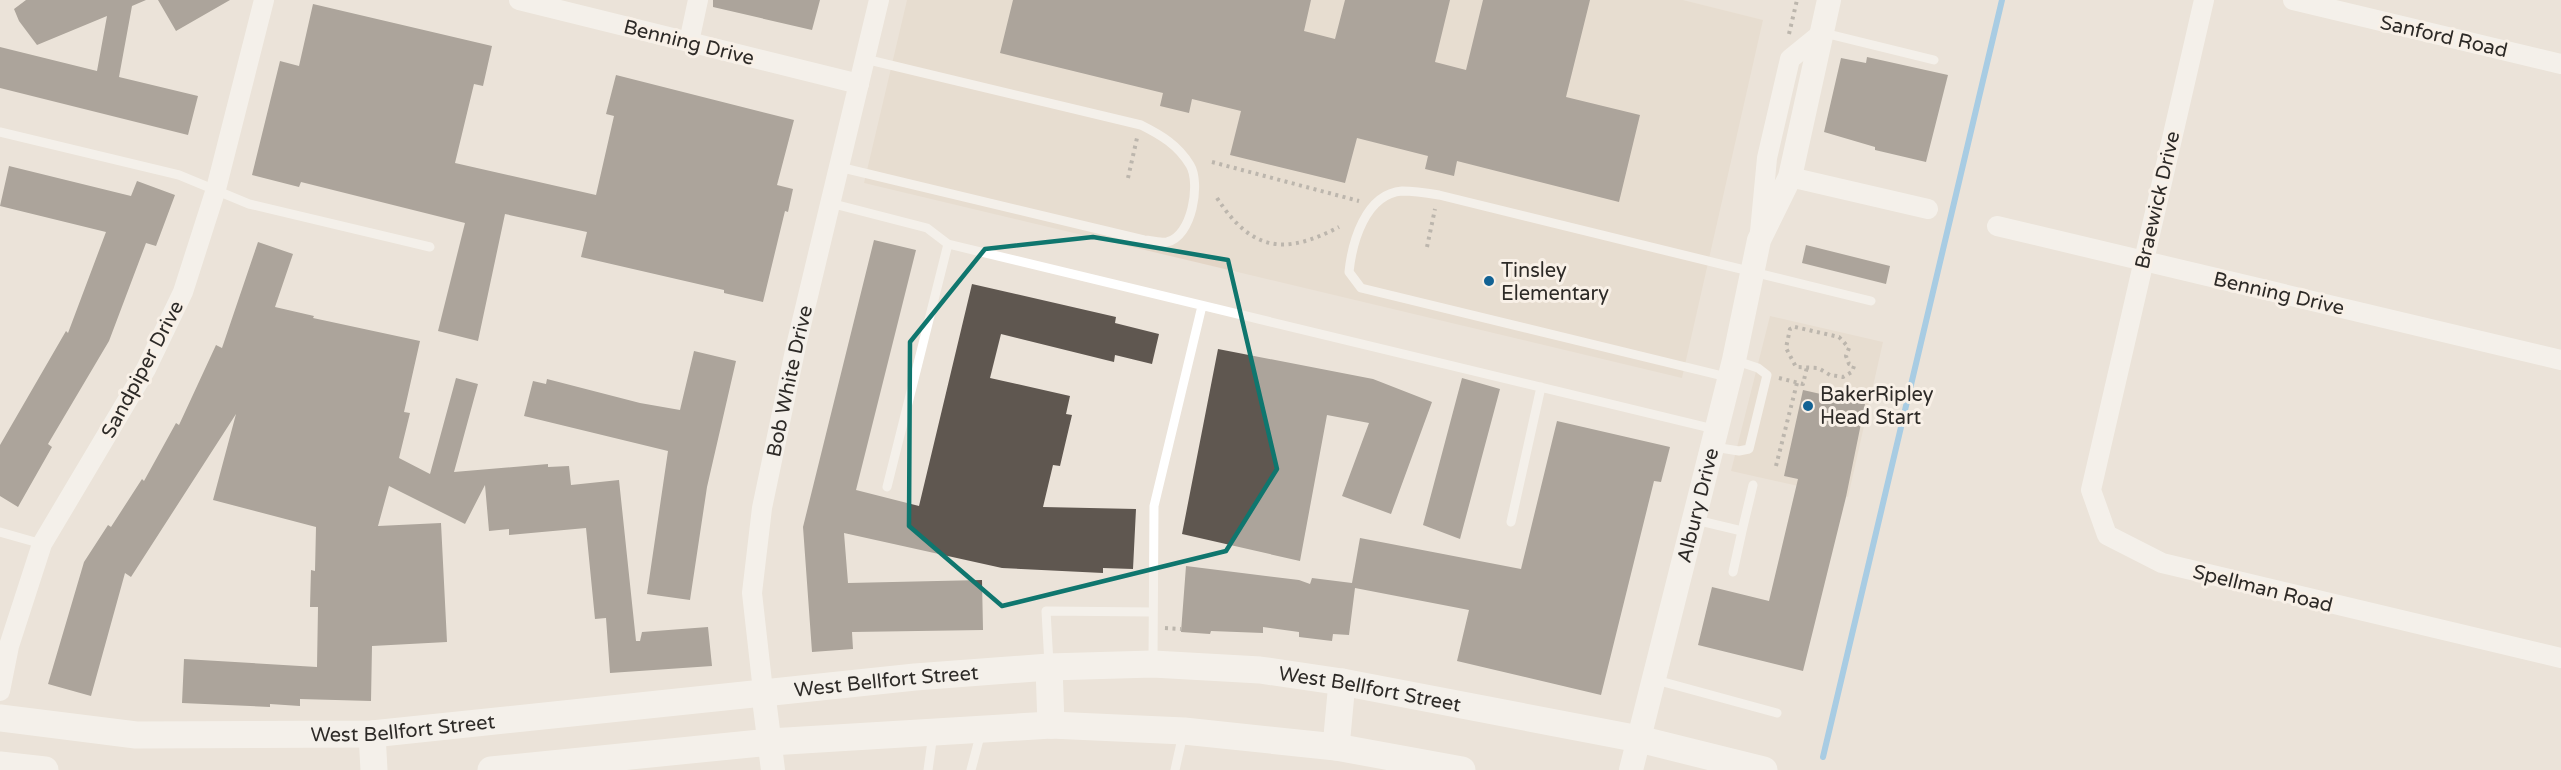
<svg xmlns="http://www.w3.org/2000/svg" width="2561" height="770" viewBox="0 0 2561 770" font-family="'Varela Round',sans-serif">
  <style>
    .built { fill: #e3d5c6 }
    .lines { fill: none; stroke-linecap: round; stroke-linejoin: round }
    .stream { stroke: #57afef; stroke-width: 6 }
    .building { fill: #5f5750 }
    .path { stroke: #837e78; stroke-width: 4; stroke-dasharray: 3 4.5; stroke-linecap: butt }
    .service { stroke: #fff; stroke-width: 9 }
    .minor { stroke: #fff; stroke-width: 20 }
    .tertiary { stroke: #fff; stroke-width: 24 }
    .secondary { stroke: #fff; stroke-width: 27 }
    .marked { fill: none; stroke: #0f766e; stroke-width: 4.5; stroke-linejoin: round }
    .poi-dot { fill: #126294; stroke: #f8f0e7; stroke-width: 2 }
    .labels { text-anchor: middle; stroke-width: 6; stroke-linejoin: round; paint-order: stroke }
    .street-label { font-size: 20px; fill: #2d2a27; stroke: #f8f0e7 }
    .poi-label { font-size: 20px; fill: #2d2a27; stroke: #f8f0e7; text-anchor: start }
  </style>
  <rect width="100%" height="100%" fill="#ebe3d9"/>
  <path class="built" d="M907,0H1683L1763,20L1682,378L864,183Z
    M1770,316L1883,342L1848,497L1731,471Z"/>
  <g class="lines">
    <path class="stream" d="M1823,757L2002,0"/>
  </g>
  <path class="building" d="M26,0H146L132,6L119,77L198,96L188,135L0,88V47L97,71L107,16L37,45L19,21L14,9Z
    M158,0H230L176,31Z
    M713,0H820L812,30L713,7Z
    M1013,0H1311L1304,31L1335,39L1345,0H1450L1435,62L1466,70L1483,0H1590L1566,97L1640,115L1619,202L1457,161L1454,176L1425,169L1428,156L1357,138L1345,183L1230,155L1241,111L1192,99L1189,113L1160,106L1163,93L1000,53Z
    M313,4L492,46L483,86L474,84L455,163L596,195L614,116L606,114L616,75L794,120L777,185L793,189L788,212L785,211L763,302L724,293V290L581,257L587,232L505,214L478,341L438,331L465,223L301,182L299,187L252,175L280,61L299,66Z
    M1867,57L1948,75L1926,162L1875,150V147L1824,132L1841,58L1866,63Z
    M9,166L131,196L137,181L175,195L156,246L146,243L109,341L48,444L52,447L18,507L0,496V445L66,331L68,333L106,232L0,206Z
    M874,240L916,250L856,490L919,506L972,284L1116,317L1115,323L1159,334L1152,364L1115,355L1114,362L1001,334L990,378L1070,396L1066,414L1072,415L1060,466L1053,465L1043,507L1136,509L1133,569L1103,568V573L1002,568L844,533L848,583L982,580L983,630L852,632L853,649L812,652L803,527Z
    M258,242L293,254L275,307L314,316L313,318L420,341L404,412L410,413L399,458L430,474L456,378L478,384L454,472L548,464V467L569,466L571,485L619,480L636,641H640L642,632L708,627L712,666L610,673L606,618L595,619L586,528L509,535V529L489,531L485,485L465,524L389,486L378,526L441,523L447,642L372,646L371,701L300,699V706L270,704V707L182,703L184,659L317,667L318,607H310L311,570L315,571L316,527L213,500L236,414L131,577L125,573L91,696L48,684L84,562L108,525L111,527L142,479L144,481L176,423L179,425L216,345L222,348Z
    M1806,245L1890,266L1886,284L1802,263Z
    M1218,349L1373,379L1432,402L1391,514L1342,496L1369,423L1327,415L1300,561L1182,534Z
    M694,351L736,361L707,487L690,600L647,594L668,451L524,416L533,381L546,384L547,379L640,403L680,410Z
    M1462,378L1500,389L1460,539L1423,525Z
    M1803,390L1865,404L1846,497L1803,671L1698,645L1712,587L1769,601L1798,479L1784,476Z
    M1557,421L1670,447L1661,482L1654,481L1601,695L1457,661L1469,610L1355,588L1349,635L1333,634L1332,641L1299,637V632L1263,627V633L1211,631L1210,634L1181,632L1186,566L1299,580L1310,584L1312,578L1352,583L1360,538L1521,569Z"/>
  <g class="lines">
    <path class="path" d="M1789,34L1797,0
      M1212,162L1359,201
      M1128,178L1137,138
      M1217,198C1252,252 1285,255 1339,227
      M1427,247L1435,209
      M1795,327L1839,337L1849,348L1846,356L1849,364L1854,366L1852,372L1843,377L1830,375L1818,368L1796,367L1786,348L1790,329Z
      M1779,378L1803,384L1807,367
      M1776,466L1797,383
      M1165,628L1181,629"/>
    <path class="service" d="M1824,33L1934,60
      M0,132L179,175L249,204L430,247
      M839,167L1144,240C1151,240 1161,243 1167,242C1192,237 1201,183 1190,165C1178,145 1161,135 1141,125L865,59
      M830,203L927,228L948,244L1714,429
      M1727,377L1361,288L1349,272C1352,243 1365,194 1402,191C1414,191 1427,193 1439,195L1871,301
      M1714,447L1739,451L1749,449L1767,375L1758,368L1734,360
      M887,487L948,244
      M1696,520L1742,531L1753,485
      M1511,522L1541,387
      M0,532L42,544
      M1733,572L1742,531
      M1153,661L1154,506L1202,306
      M1049,664L1046,611L1153,612
      M1656,680L1777,713
      M928,770L933,734
      M971,770L981,732
      M1175,770L1183,734"/>
    <g class="minor">
      <path d="M519,0L859,84"/>
      <path d="M2204,0L2091,490L2107,535L2162,563L2561,658"/>
      <path d="M2293,0L2561,64"/>
      <path d="M689,42L698,0"/>
      <path d="M1790,177L1928,209"/>
      <path d="M1997,226L2561,360"/>
      <path d="M1760,232L1767,158L1790,59L1822,33"/>
      <path d="M0,691L9,646L42,544L146,369L183,292L216,189L264,0"/>
      <path id="s1" d="M763,691L752,593L762,508L796,346L879,0"/>
    </g>
    <g class="tertiary">
      <path d="M763,691L773,770"/>
      <path id="s2" d="M1631,770L1734,360L1759,240L1790,177L1829,0"/>
    </g>
    <g class="secondary">
      <path d="M1049,667L1051,725"/>
      <path id="s3" d="M0,718L136,735L372,734L915,677L1049,667L1153,664L1260,670L1342,682L1639,739L1764,770"/>
      <path d="M372,734L374,770"/>
      <path d="M1336,747L1342,682"/>
      <path d="M0,765L45,770"/>
      <path d="M491,770L770,742L1051,725L1184,731L1336,747L1462,770"/>
    </g>
  </g>
  <path d="M0 0H2561V770H0ZM1093,237L1228,260L1277,469L1226,551L1002,606L909,526L910,342L985,249Z" fill="#ebe3d9" fill-opacity=".55" fill-rule="evenodd"/>
  <path class="marked" d="M1093,237L1228,260L1277,469L1226,551L1002,606L909,526L910,342L985,249Z"/>
  <g class="poi-dot">
    <circle cx="1489" cy="281" r="6"/>
    <circle cx="1808" cy="406" r="6"/>
  </g>
  <g class="labels">
    <g class="street-label">
      <text transform="translate(2444 36) rotate(13)" y="7">Sanford Road</text>
      <text transform="translate(689 42) rotate(14)" y="7">Benning Drive</text>
      <text transform="translate(2157 200) rotate(-77)" y="7">Braewick Drive</text>
      <text transform="translate(2279 293) rotate(13)" y="7">Benning Drive</text>
      <text transform="translate(142 369) rotate(-62)" y="7">Sandpiper Drive</text>
      <text dy="7" stroke="none"><textPath href="#s1" startOffset="314">Bob White Drive</textPath></text>
      <text dy="7" stroke="none"><textPath href="#s2" startOffset="273">Albury Drive</textPath></text>
      <text transform="translate(2263 588) rotate(14)" y="7">Spellman Road</text>
      <text dy="7" stroke="none"><textPath href="#s3" startOffset="890">West Bellfort Street</textPath></text>
      <text dy="7" stroke="none"><textPath href="#s3" startOffset="1376">West Bellfort Street</textPath></text>
      <text dy="7" stroke="none"><textPath href="#s3" startOffset="404">West Bellfort Street</textPath></text>
    </g>
    <g class="poi-label">
      <text x="1501" y="277">Tinsley<tspan x="1501" dy="23">Elementary</tspan></text>
      <text x="1820" y="401">BakerRipley<tspan x="1820" dy="23">Head Start</tspan></text>
    </g>
  </g>
</svg>
